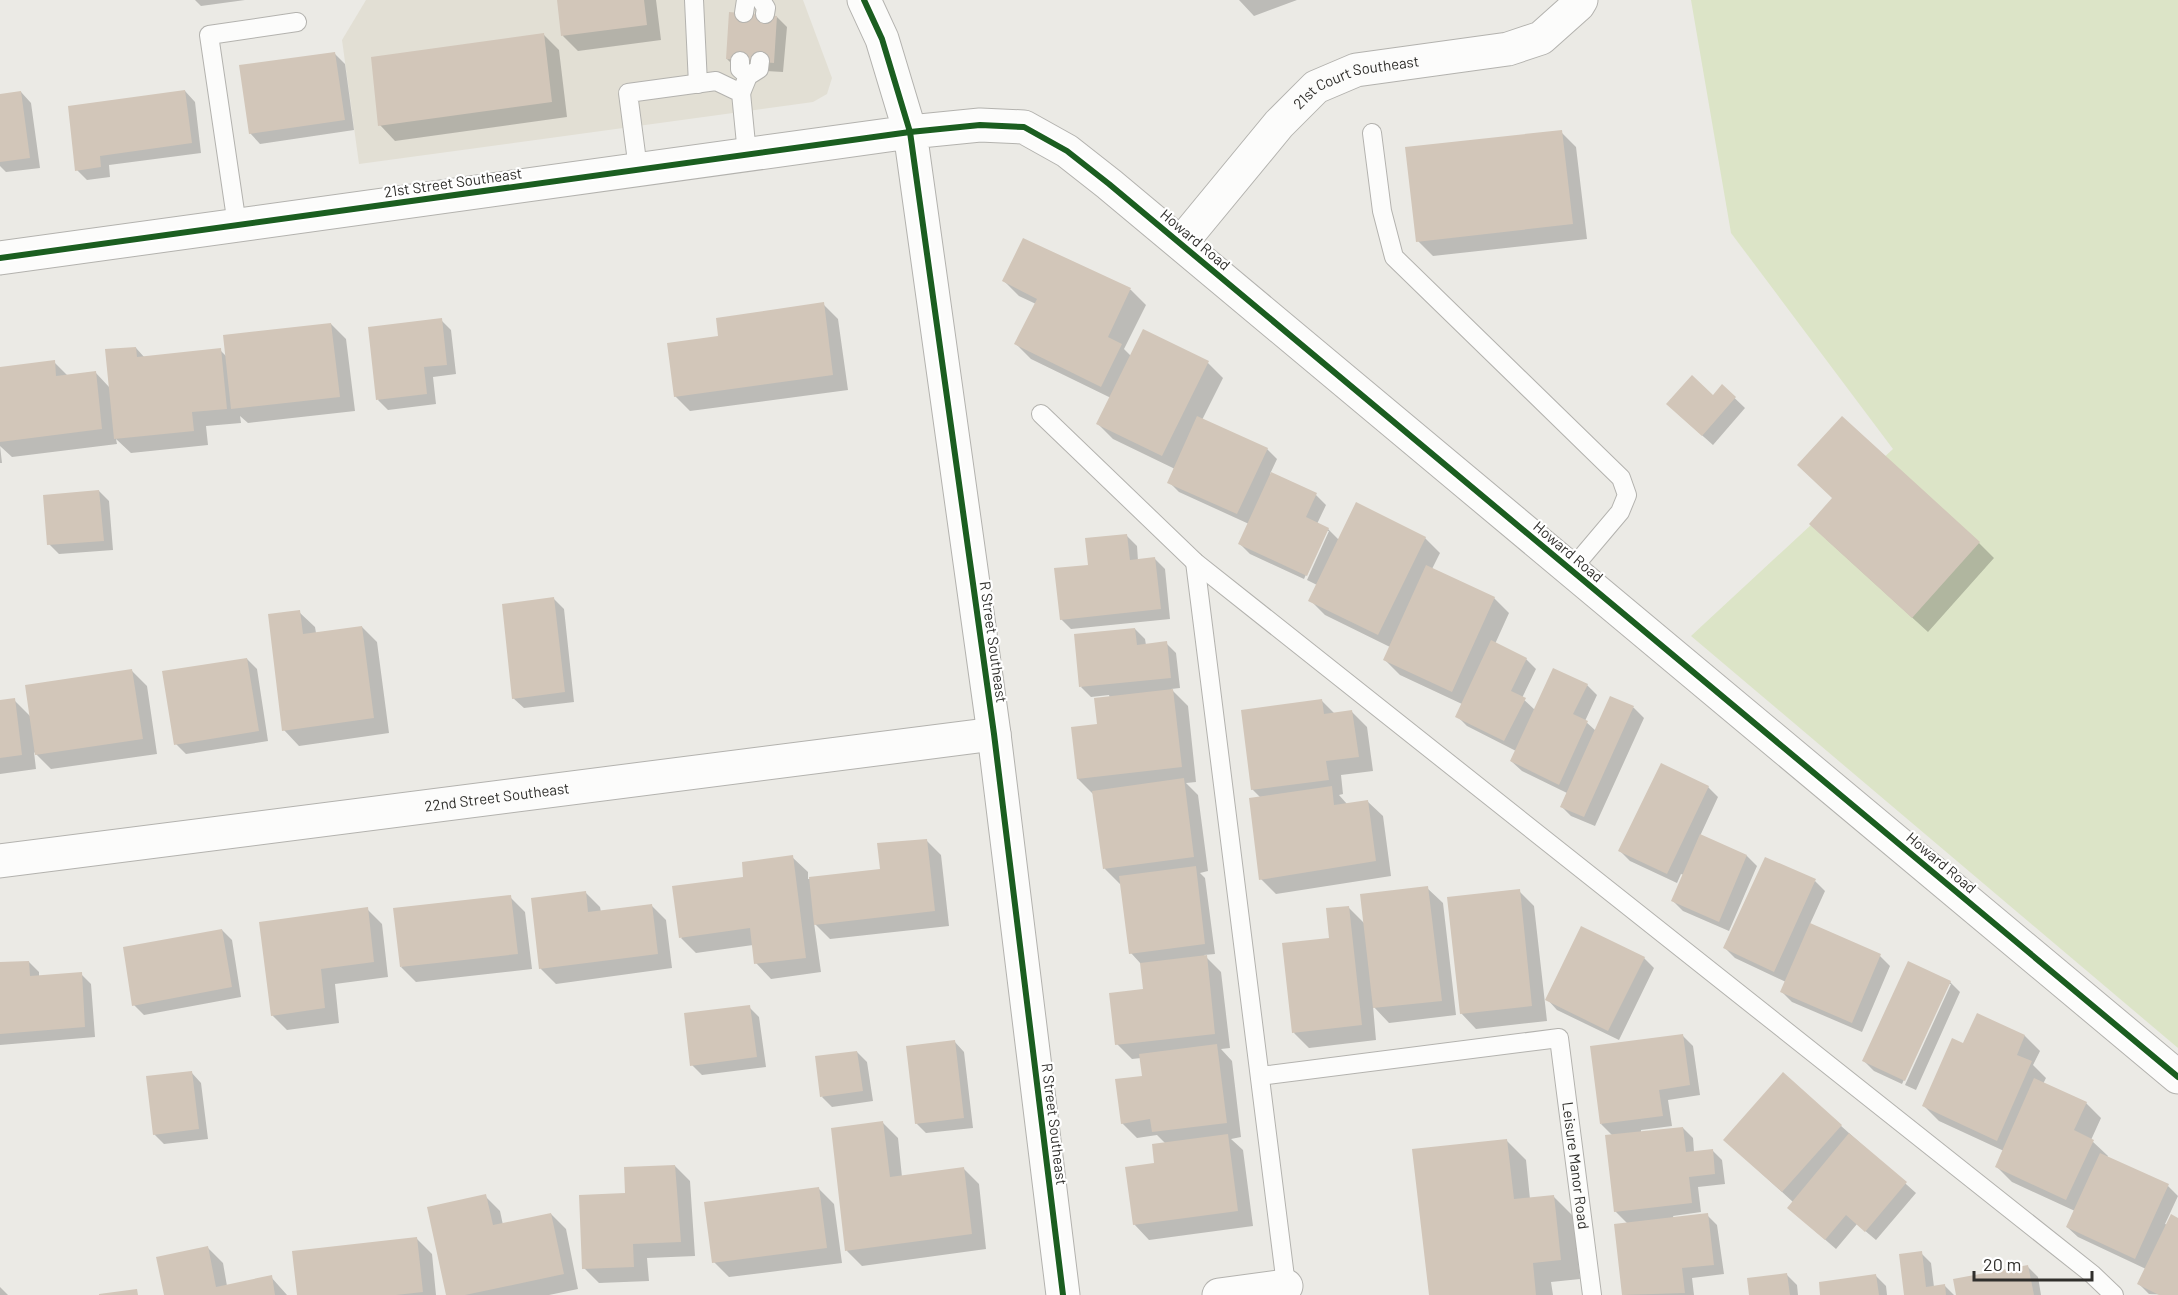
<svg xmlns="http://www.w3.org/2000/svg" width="2178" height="1295" viewBox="0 0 2178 1295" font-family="Barlow,sans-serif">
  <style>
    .built { fill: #e2dfd4 }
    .green { fill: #dce4c7 }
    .shadow { fill: #0003 }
    .building { fill: #d2c6b9 }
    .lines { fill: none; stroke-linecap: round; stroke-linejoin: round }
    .lane-casing { stroke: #b3b2ae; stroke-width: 20 }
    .street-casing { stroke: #b3b2ae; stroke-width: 35 }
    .secondary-casing { stroke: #b3b2ae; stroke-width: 35 }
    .lane { stroke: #fcfcfb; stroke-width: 18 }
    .street { stroke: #fcfcfb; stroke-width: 33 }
    .secondary { stroke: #fcfcfb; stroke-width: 33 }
    .cycleway-casing { stroke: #fff; stroke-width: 10 }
    .cycleway { stroke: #1b5e20; stroke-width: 6 }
    .labels { text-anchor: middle; stroke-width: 4.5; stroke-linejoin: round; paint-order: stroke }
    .street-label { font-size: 15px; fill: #302f2c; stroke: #fff }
  </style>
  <rect width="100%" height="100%" fill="#ebeae5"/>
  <path class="built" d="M366,0H803L832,78L827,94L813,102L359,164L342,40Z"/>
  <path class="green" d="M1691,0H2178V1048L1691,636L1893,449L1731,233Z"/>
  <path class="shadow" d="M195,0H245L201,6Z
    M558,0H656L661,40L578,51L563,36Z
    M1239,0H1297L1254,16Z
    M777,17L787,27L783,72L737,69L727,59Z
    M544,35L559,50L567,117L395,141L380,125Z
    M335,54L345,64L354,130L260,144L250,133Z
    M185,91L195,102L201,153L109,165L110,177L87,180L77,170Z
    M21,92L31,103L40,168L6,172L0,166V95Z
    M1561,132L1576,147L1587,239L1433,256L1418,241Z
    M1024,240L1131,290L1146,305L1124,349L1131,356L1208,363L1223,378L1202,420L1267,449L1277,459L1270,474L1316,495L1326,505L1317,524L1328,529L1339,540L1425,538L1440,553L1432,569L1494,598L1509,613L1495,644L1526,659L1536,669L1522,698L1535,710L1587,685L1597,695L1585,721L1596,731L1611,697L1634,708L1644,718L1595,826L1571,816L1561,806L1567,793L1522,771L1511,761L1516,751L1467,726L1457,716L1462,704L1400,675L1385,660L1390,647L1325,615L1310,600L1317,585L1307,580L1329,531H1326L1304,579L1250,554L1240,544L1249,524L1179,492L1169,482L1175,469L1113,439L1098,424L1111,398L1031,359L1016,344L1036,304L1019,296L1004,281Z
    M823,304L838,319L848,390L690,411L675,396L720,337Z
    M441,320L451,330L456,374L433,377L436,404L388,410L378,400Z
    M331,324L346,339L355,411L248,423L240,416L241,423L206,426L208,445L131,453L116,439L117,444L12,457L0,446L2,463H0V369L54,362L68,376L95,372L110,388L136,348L145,358L220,350L227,357Z
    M1722,386L1745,408L1713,445L1678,414L1713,397Z
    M99,491L109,501L113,550L59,554L49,544Z
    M1127,536L1137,546L1138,561L1155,559L1165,569L1170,619L1071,629L1061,619L1089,566Z
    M1826,539L1979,543L1994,558L1928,632Z
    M554,599L564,609L574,702L524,708L513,698Z
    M299,612L315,627L316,633L362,627L377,642L389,733L299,746L284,730Z
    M1135,629L1145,639L1146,645L1166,643L1176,653L1180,688L1171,689L1188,706L1196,782L1186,783L1198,795L1208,871L1200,873L1205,878L1215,954L1204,955L1221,972L1230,1048L1221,1049L1232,1061L1241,1137L1231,1139L1243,1150L1253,1226L1149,1240L1134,1224L1165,1143L1157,1135L1137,1138L1122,1123L1144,1077L1141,1058L1132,1059L1117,1044L1144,990L1141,964L1131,953L1122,883L1120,884L1105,869L1094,795L1078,779L1110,698L1109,695L1091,697L1081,687Z
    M247,659L257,669L268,741L186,754L176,744Z
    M132,671L147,686L157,754L51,769L34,752L36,769L0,774V702L14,700L31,717Z
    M1321,700L1335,714L1352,712L1367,727L1373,771L1341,775L1343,794L1339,795L1347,804L1367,801L1383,816L1391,876L1276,894L1261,879V798L1252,789Z
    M1708,787L1718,797L1700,836L1747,856L1757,866L1729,931L1683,911L1673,901L1684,875L1681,874L1677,883L1630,861L1620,851Z
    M926,840L941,855L949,926L830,939L814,923L821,972L771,979L756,963L753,945L696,953L681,938L745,878L792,857L808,872V879L881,870Z
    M1815,881L1825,891L1810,924L1880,956L1890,966L1862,1032L1792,1002L1782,992L1786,982L1735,958L1725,948Z
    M1427,888L1443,903L1456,1015L1389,1023L1373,1006L1376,1040L1309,1048L1294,1033L1331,939L1348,907L1365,924Z
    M1519,891L1534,906L1547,1021L1476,1029L1461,1013Z
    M585,892L600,907L601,912L651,905L666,920L672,968L556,984L541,969L532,899Z
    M510,897L525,912L532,969L416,982L401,967Z
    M367,909L382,924L388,977L335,984L339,1023L287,1030L272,1015Z
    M222,930L232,940L241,997L144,1015L134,1005Z
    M1644,958L1654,968L1619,1040L1557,1010L1547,999Z
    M29,962L39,972V977L81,974L91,984L95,1037L0,1045V964Z
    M1950,982L1960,992L1916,1090L1905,1085L1951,984H1948L1902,1084L1874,1071L1864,1061Z
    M749,1007L759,1017L766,1067L702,1075L692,1065Z
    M1978,1015L2025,1036L2040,1051L2033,1065L2046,1078L2043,1084L2086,1103L2101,1118L2091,1140L2108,1156L2107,1158L2168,1186L2178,1196L2165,1224L2168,1225L2178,1220V1295L2149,1294L2139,1284L2146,1269L2078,1237L2067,1227L2075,1211L2012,1182L1997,1167L2004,1151L1939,1121L1924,1106L1964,1045Z
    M1683,1036L1693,1046L1700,1095L1668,1100L1672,1126L1641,1130V1133L1683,1128L1693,1138L1694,1152L1712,1150L1722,1160L1725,1184L1698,1187L1701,1212L1673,1216L1674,1219L1707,1215L1717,1225L1724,1274L1692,1278L1694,1295H1624L1616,1225L1628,1224L1615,1211L1613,1136L1601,1124Z
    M954,1041L964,1052L973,1128L926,1133L916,1123Z
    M857,1052L867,1062L873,1101L832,1107L822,1097Z
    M191,1072L201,1083L208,1139L164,1144L154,1134Z
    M1783,1074L1916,1193L1876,1240L1857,1224L1836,1249L1799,1217L1793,1202L1725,1140Z
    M883,1123L898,1138L902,1177L964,1169L979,1184L986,1249L862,1266L847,1251Z
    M1507,1141L1526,1160L1530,1199L1553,1196L1573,1216L1580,1279L1551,1282L1553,1295H1430Z
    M675,1166L690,1181L695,1256L647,1258L649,1281L599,1283L584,1268L627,1194Z
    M819,1189L834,1204L842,1263L729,1277L714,1262Z
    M485,1196L500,1211L503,1225L551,1214L566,1229L578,1289L549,1295H448Z
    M417,1239L432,1254L436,1295H298Z
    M208,1248L223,1263L227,1286L271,1277L287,1295H165Z
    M1921,1253L1931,1263L1934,1287L1944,1285L1954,1295H1905Z
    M2028,1267L2038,1277L2041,1295H1958Z
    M1786,1274L1797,1285L1798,1295H1751Z
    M1876,1276L1886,1286L1887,1295H1822Z
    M0,1287L8,1295H0Z"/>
  <path class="building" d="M557,0H644L647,25L561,36Z
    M729,12L777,16L774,63L726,59Z
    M544,33L552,102L378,126L371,57Z
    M335,52L345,120L249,134L239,65Z
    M185,90L192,143L100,156L101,167L75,171L68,106Z
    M21,91L30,158L0,162V94Z
    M1562,130L1573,224L1416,242L1405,147Z
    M1023,238L1131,288L1108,337L1122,344L1101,387L1014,344L1037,299L1002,281Z
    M824,302L833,375L674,397L667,343L718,336L716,318Z
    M442,318L447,365L424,367L427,394L376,400L368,327Z
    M331,323L340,397L231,409L223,335Z
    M1143,329L1209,361L1162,456L1096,424Z
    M136,347L137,357L221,348L227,409L192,412L194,431L114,439L105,349Z
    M55,360L56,376L96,371L102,429L0,442V367Z
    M1692,375L1713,395L1722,384L1736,397L1702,436L1666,404Z
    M1197,416L1268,448L1237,514L1167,483Z
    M1842,416L1980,542L1912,618L1809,524L1832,498L1797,465Z
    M1271,472L1317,493L1306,517L1329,528L1307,576L1238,544Z
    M99,490L104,541L47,545L43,495Z
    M1356,502L1426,537L1378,635L1308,601Z
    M1127,534L1130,560L1155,557L1161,609L1060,620L1054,568L1088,565L1085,538Z
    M1426,565L1495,597L1452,692L1383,660Z
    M554,597L565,692L512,699L502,604Z
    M300,610L303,634L362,626L374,718L282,731L268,614Z
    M1135,628L1137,645L1167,641L1171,678L1079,687L1074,634Z
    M1491,640L1527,658L1511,691L1526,698L1504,741L1455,717Z
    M247,658L259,731L174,745L162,671Z
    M1553,668L1588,684L1573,714L1588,721L1559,785L1510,761Z
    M132,669L143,739L35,755L25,685Z
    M1173,689L1182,767L1077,779L1071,727L1097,724L1094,698Z
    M1610,696L1634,706L1584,817L1560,807Z
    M15,698L22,755L0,758V700Z
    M1322,699L1324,714L1352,710L1359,757L1326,761L1329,780L1251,790L1241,710Z
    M1661,763L1709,786L1667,874L1618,851Z
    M1184,778L1194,857L1103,869L1092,791Z
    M1332,786L1334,805L1368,800L1376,861L1259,880L1249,798Z
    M1700,834L1747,855L1719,922L1671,901Z
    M927,839L935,911L814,925L809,877L880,869L877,843Z
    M793,855L806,958L754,964L750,928L679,938L672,886L743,877L742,862Z
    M1765,857L1816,879L1774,972L1723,948Z
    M1196,866L1205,944L1129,954L1119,876Z
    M1428,886L1442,1001L1373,1008L1360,894Z
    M1520,889L1532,1006L1460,1014L1447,897Z
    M586,891L588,912L652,904L658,954L539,969L531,898Z
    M511,895L518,954L400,967L393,908Z
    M1349,906L1362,1025L1292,1033L1282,943L1329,938L1326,908Z
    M368,907L374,962L321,969L325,1008L271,1016L259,922Z
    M1810,923L1881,954L1852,1023L1780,992Z
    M1581,926L1645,957L1608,1031L1545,1000Z
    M222,929L232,987L132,1006L123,947Z
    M1207,955L1215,1034L1115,1045L1109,993L1143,989L1140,963Z
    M29,961L30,976L82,972L85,1027L0,1034V962Z
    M1908,961L1951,981L1905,1081L1862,1061Z
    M750,1005L757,1057L690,1066L684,1013Z
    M1977,1013L2025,1035L2017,1055L2032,1061L1997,1141L1922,1106L1952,1038L1963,1043Z
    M1683,1034L1690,1085L1659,1090L1663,1116L1600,1124L1590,1046Z
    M955,1040L964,1118L915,1124L906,1046Z
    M1217,1044L1227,1123L1152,1132L1150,1119L1121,1124L1115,1079L1142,1076L1139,1054Z
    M857,1051L863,1091L820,1097L815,1056Z
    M192,1071L199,1129L153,1135L146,1076Z
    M1783,1072L1842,1125L1782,1192L1723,1140Z
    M2034,1078L2087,1102L2074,1130L2094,1140L2066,1200L1995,1167Z
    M883,1121L890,1177L964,1167L972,1234L845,1251L831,1128Z
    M1683,1127L1686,1152L1713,1149L1715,1174L1689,1177L1692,1203L1614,1212L1605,1135Z
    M1849,1133L1907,1182L1865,1232L1846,1215L1825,1240L1787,1208Z
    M1228,1134L1238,1211L1133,1225L1125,1167L1154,1163L1152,1144Z
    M1507,1139L1514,1199L1554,1195L1561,1260L1533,1263L1536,1295H1429L1412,1149Z
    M2100,1153L2169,1184L2135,1259L2066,1227Z
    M675,1165L681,1242L633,1244L634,1267L582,1269L579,1195L625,1193L624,1167Z
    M819,1187L827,1248L712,1263L704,1202Z
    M486,1194L493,1225L551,1213L564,1274L465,1295H446L427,1207Z
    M1708,1213L1714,1265L1682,1268L1685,1293L1622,1295L1614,1224Z
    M2171,1214L2178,1218V1295H2159L2137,1284Z
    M417,1237L423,1292L396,1295H297L292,1251Z
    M208,1246L216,1287L272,1275L275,1295H164L156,1257Z
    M1922,1251L1926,1287L1945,1284L1946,1295H1904L1899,1254Z
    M2028,1265L2034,1295H1956L1953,1279Z
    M1787,1273L1790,1295H1749L1747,1278Z
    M1876,1274L1879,1295H1820L1819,1282Z
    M137,1289L138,1295H99V1294Z"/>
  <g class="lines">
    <g class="lane-casing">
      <g id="lane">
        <path d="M694,0L698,84"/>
        <path d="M761,0L766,8L765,14"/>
        <path d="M744,13L746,0"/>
        <path d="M740,61V69L748,76"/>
        <path d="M741,93L748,76L759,69L760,61"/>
        <path d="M1372,133L1382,211L1394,257L1621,478L1627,495L1620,512L1571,570"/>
        <path d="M638,169L628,93L716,81L741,93L747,154"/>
        <path d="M237,225L209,35L297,22"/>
        <path d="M1041,414L1195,562L2092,1274L2114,1295"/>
        <path d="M1195,562L1287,1293"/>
        <path id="s1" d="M1260,1076L1559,1038L1592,1295"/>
      </g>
    </g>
    <g class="street-casing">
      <g id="street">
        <path id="s2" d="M1181,243L1279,124L1316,87L1356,70L1508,49L1541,38L1578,5L1581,0"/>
        <path id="s3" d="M0,861L994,734"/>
        <path d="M1219,1295L1286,1286"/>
      </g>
    </g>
    <g class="secondary-casing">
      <path id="secondary" d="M864,0L882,39L910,132L994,734L1063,1295
        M0,258L910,132L980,125L1024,127L1067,151L1109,184L2178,1077"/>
    </g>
    <use href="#lane" class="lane"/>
    <use href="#street" class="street"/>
    <use href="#secondary" class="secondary"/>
    <g class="cycleway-casing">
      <path id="cycleway" d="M864,0L882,39L910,132L994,734L1063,1295
        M0,258L910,132L980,125L1024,127L1067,151L1109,184L2178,1077"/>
    </g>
    <use href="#cycleway" class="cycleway"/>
  </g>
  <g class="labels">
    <g class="street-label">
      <text dy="5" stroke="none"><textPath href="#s2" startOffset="246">21st Court Southeast</textPath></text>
      <text transform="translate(453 183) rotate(-8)" y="5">21st Street Southeast</text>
      <text transform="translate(1195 240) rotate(40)" y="5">Howard Road</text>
      <text transform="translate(1568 552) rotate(40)" y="5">Howard Road</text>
      <text transform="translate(993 642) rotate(82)" y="5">R Street Southeast</text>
      <text dy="5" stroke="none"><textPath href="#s3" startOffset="501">22nd Street Southeast</textPath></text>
      <text transform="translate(1941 863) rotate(40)" y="5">Howard Road</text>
      <text transform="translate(1054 1124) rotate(83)" y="5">R Street Southeast</text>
      <text dy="5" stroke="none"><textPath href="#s1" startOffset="430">Leisure Manor Road</textPath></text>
    </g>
  </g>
  <path d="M1974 1271v9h118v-9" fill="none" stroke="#302f2c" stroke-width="3"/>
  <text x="1983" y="1271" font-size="18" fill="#302f2c" stroke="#ffffff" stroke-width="4.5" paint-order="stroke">20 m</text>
</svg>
